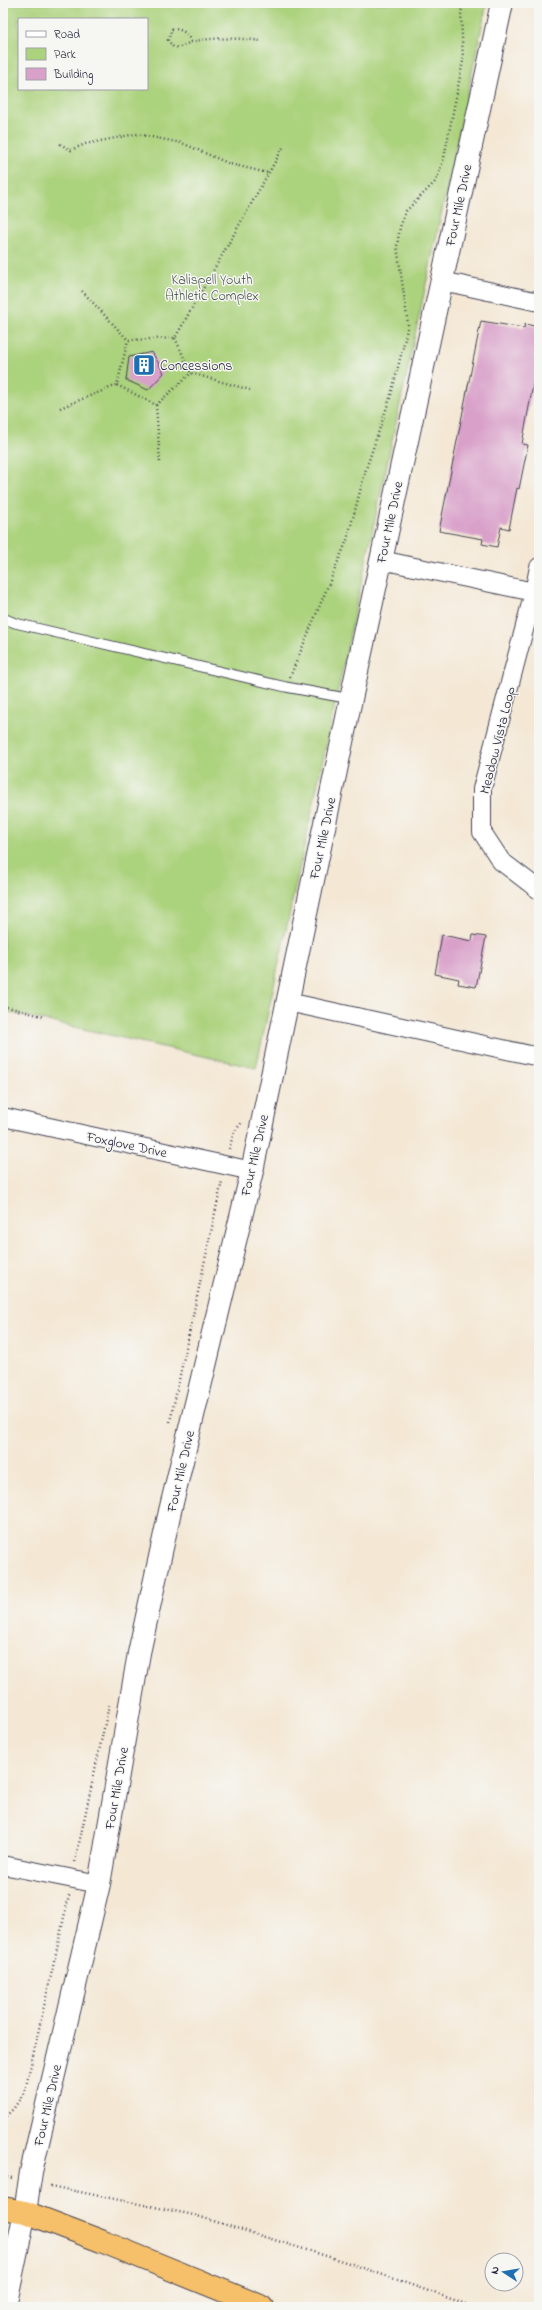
<svg xmlns="http://www.w3.org/2000/svg" width="542" height="2310" viewBox="0 0 542 2310" font-family="'Indie Flower',sans-serif">
  <style>
    .green { fill: #abd27c; stroke: #667a5c; fill-rule: evenodd }
    .building { fill: #d9a1ca }
    .lines { fill: none; stroke-linecap: round; stroke-linejoin: round }
    .service-casing { stroke: #424052; stroke-width: 11 }
    .minor-casing { stroke: #424052; stroke-width: 20 }
    .tertiary-casing { stroke: #424052; stroke-width: 24 }
    .trunk-casing { stroke: #424052; stroke-width: 24 }
    .path { stroke: #424052; stroke-width: 2.5; stroke-dasharray: 1 3; stroke-linecap: butt }
    .service { stroke: #fff; stroke-width: 9 }
    .minor { stroke: #fff; stroke-width: 18 }
    .tertiary { stroke: #fff; stroke-width: 22 }
    .trunk { stroke: #f6c06b; stroke-width: 22 }
    .labels { text-anchor: middle; stroke-width: 3; stroke-linejoin: round; paint-order: stroke }
    .street-label { font-size: 14px; fill: #22223b; stroke: #f6f6f2 }
    .park-label { font-size: 14px; fill: #4b574e; stroke: #f6f6f2 }
    .poi-label { font-size: 14px; fill: #22223b; stroke: #f6f6f2; text-anchor: start }
  </style>
  <rect width="100%" height="100%" fill="#f6f6f2"/>
  <filter id="ink" filterUnits="userSpaceOnUse"><feTurbulence type="fractalNoise" baseFrequency=".025" numOctaves="2"/><feDisplacementMap in="SourceGraphic" scale="8" xChannelSelector="R" yChannelSelector="G"/><feConvolveMatrix kernelMatrix="1 2 1 2 8 2 1 2 1" color-interpolation-filters="sRGB"/></filter>
  <filter id="wash" filterUnits="userSpaceOnUse"><feTurbulence type="fractalNoise" baseFrequency=".012" numOctaves="4" result="noise"/><feDisplacementMap in="SourceGraphic" scale="16" xChannelSelector="R" yChannelSelector="G"/><feGaussianBlur stdDeviation="0.9" result="paint"/><feColorMatrix in="noise" values="0 0 0 0 0 0 0 0 0 0 0 0 0 0 0 0 0 1.4 0 .05"/><feComposite in="paint" operator="in"/></filter>
  <g filter="url(#wash)">
    <rect width="100%" height="100%" fill="#f4e8d5"/>
    <path class="green" d="M3,3H487L256,1068L3,1011ZM19,19H147V89H19Z"/>
    <g id="blocks">
      <path class="building" d="M481,321L524,328L525,324L539,327V353L522,444L528,445L519,489L517,488L509,529L501,527L497,547L482,544L483,539L439,531Z
        M152,352L164,373L148,390L126,380L129,357Z
        M442,935L472,941L473,935L486,937L476,987L458,984L459,979L435,974Z"/>
    </g>
  </g>
  <g filter="url(#ink)">
    <use href="#blocks" fill-opacity="0" stroke="#424052" stroke-width="1"/>
    <g class="lines">
      <g class="service-casing">
        <path id="service" d="M3,618L15,623L286,687L351,699"/>
      </g>
      <g class="minor-casing">
        <path id="minor" d="M442,281L539,302
          M381,560L534,592
          M539,567L534,592L482,789V832L501,861L539,890
          M288,1002L539,1057
          M3,1117L252,1171
          M3,1865L99,1884"/>
      </g>
      <g class="tertiary-casing">
        <path id="tertiary" d="M5,2307L25,2212L31,2172L99,1884L139,1653L170,1511L252,1171L351,699L502,3"/>
      </g>
      <g class="trunk-casing">
        <path id="trunk" d="M3,2208L25,2212L101,2241L263,2307"/>
      </g>
      <path class="path" d="M191,42C187,33 183,29 172,29L168,40L173,47C182,48 184,45 191,42C209,37 243,38 261,41
        M60,144L71,150L85,144L136,134L182,143L230,164L268,173
        M82,291L128,340L175,338L284,146
        M175,338L191,373
        M117,385L156,405L160,462
        M156,405L191,373L250,390
        M60,408L117,385L128,340
        M290,677L347,540L366,469L391,395L404,343L408,324L397,246L400,227L406,211L436,181L444,158L463,61L461,13L463,3
        M3,1006L45,1017
        M229,1149L234,1132L243,1121
        M170,1422L222,1181
        M75,1862L109,1705
        M3,2119L14,2108L25,2091L69,1895
        M3,2176L12,2178
        M50,2186L194,2215L352,2264L474,2307"/>
      <use href="#service" class="service"/>
      <use href="#minor" class="minor"/>
      <use href="#tertiary" class="tertiary"/>
      <use href="#trunk" class="trunk"/>
    </g>
  </g>
  <defs>
    <g id="building-square" transform="scale(1.15)"><rect x="-9" y="-9" width="18" height="18" rx="4" fill="#1f6fb2" stroke="#f6f6f2"/><path d="M-4-6H4V6H1V3H-1V6H-4ZM-2.5-4.3h1.7v1.8h-1.7ZM.8-4.3h1.7v1.8H.8ZM-2.5-1h1.7V.8h-1.7ZM.8-1h1.7V.8H.8Z" fill="#fff"/></g>
  </defs>
  <g fill-rule="evenodd">
    <use href="#building-square" x="144" y="365"/>
  </g>
  <g class="labels">
    <g class="street-label">
      <text transform="translate(458 205) rotate(-78)" y="5">Four Mile Drive</text>
      <text transform="translate(389 522) rotate(-78)" y="5">Four Mile Drive</text>
      <text transform="translate(497 740) rotate(-76)" y="5">Meadow Vista Loop</text>
      <text transform="translate(322 838) rotate(-78)" y="5">Four Mile Drive</text>
      <text transform="translate(127 1144) rotate(12)" y="5">Foxglove Drive</text>
      <text transform="translate(254 1155) rotate(-77)" y="5">Four Mile Drive</text>
      <text transform="translate(180 1471) rotate(-77)" y="5">Four Mile Drive</text>
      <text transform="translate(116 1788) rotate(-80)" y="5">Four Mile Drive</text>
      <text transform="translate(47 2105) rotate(-77)" y="5">Four Mile Drive</text>
    </g>
    <g class="park-label">
      <text x="212" y="284">Kalispell Youth<tspan x="212" dy="16">Athletic Complex</tspan></text>
    </g>
    <g class="poi-label">
      <text x="160" y="370">Concessions</text>
    </g>
  </g>
  <rect width="542" height="2310" fill="none" stroke="#f6f6f2" stroke-width="16"/>
  <rect x="18" y="18" width="130" height="72" fill="#f6f6f2" stroke="#a1a1a9"/>
  <rect x="26" y="31" width="20" height="6" fill="#ffffff" stroke="#a1a1a9"/>
  <text x="54" y="38" font-size="12" fill="#22223b">Road</text>
  <rect x="26" y="48" width="20" height="12" fill="#abd27c" stroke="#a1a1a9"/>
  <text x="54" y="58" font-size="12" fill="#22223b">Park</text>
  <rect x="26" y="68" width="20" height="12" fill="#d9a1ca" stroke="#a1a1a9"/>
  <text x="54" y="78" font-size="12" fill="#22223b">Building</text>
  <g transform="translate(504 2272) rotate(282)"><circle r="19" fill="#f6f6f2" stroke="#a1a1a9"/>
  <path d="M0-3L7 15L0 10L-7 15Z" fill="#1f6fb2"/>
  <text y="-6" font-size="11" font-weight="bold" text-anchor="middle" fill="#22223b">N</text>
  </g>
</svg>
